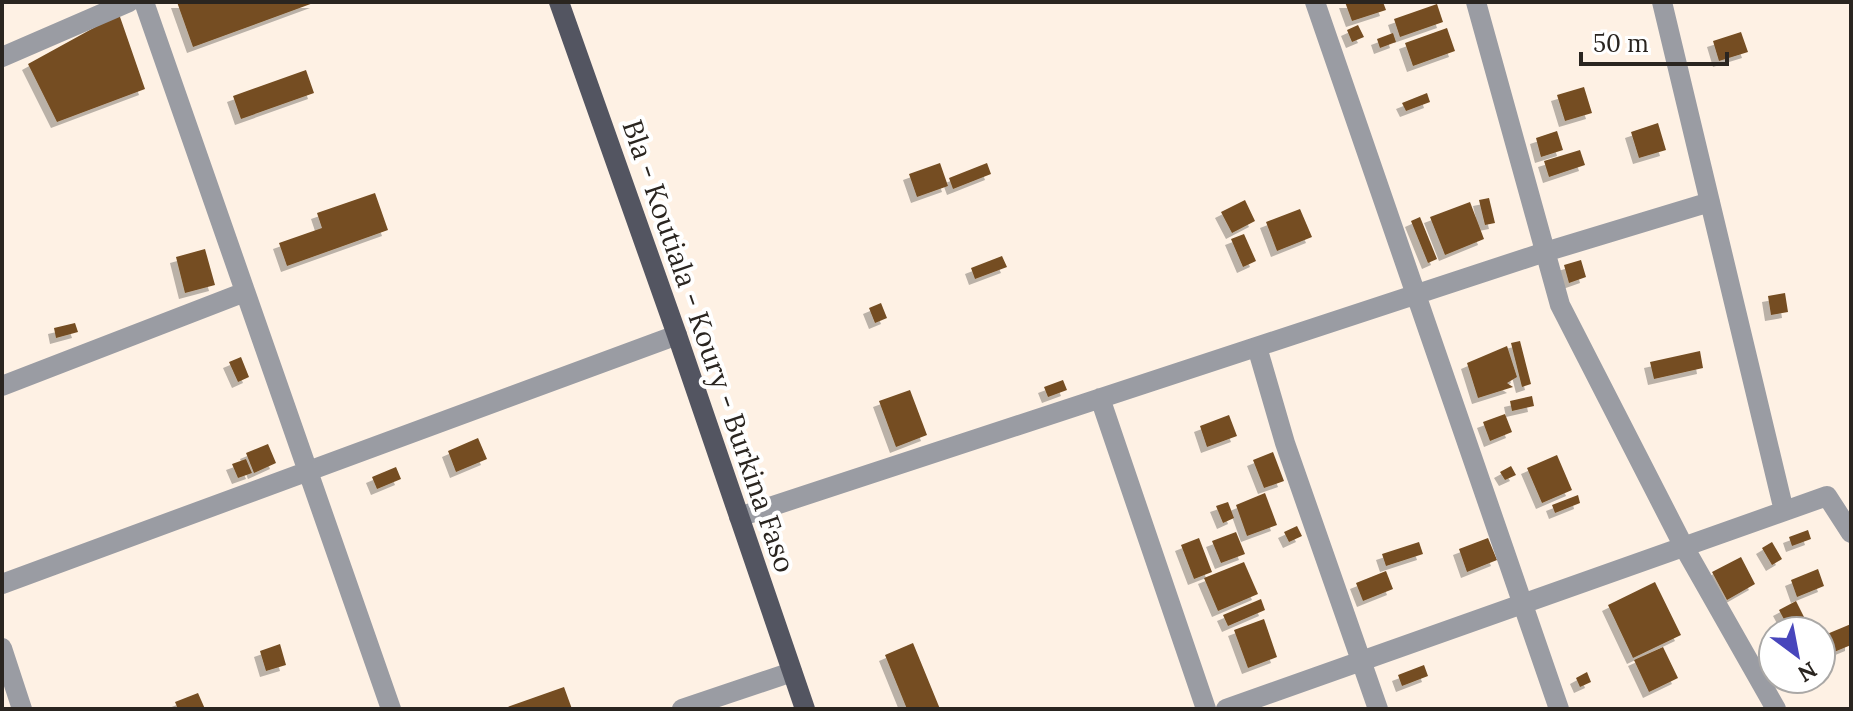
<svg xmlns="http://www.w3.org/2000/svg" width="1853" height="711" viewBox="0 0 1853 711" font-family="Lora,serif">
  <style>
    .building { fill: #744d21; filter: url(#shadow) }
    .lines { fill: none; stroke-linecap: round; stroke-linejoin: round }
    .minor { stroke: #9a9ca3; stroke-width: 20 }
    .primary { stroke: #535561; stroke-width: 20 }
    .labels { text-anchor: middle; stroke-width: 8; stroke-linejoin: round; paint-order: stroke }
    .street-label { font-size: 28px; fill: #2a2520; stroke: #fff }
  </style>
  <defs>
    <filter id="shadow"><feDropShadow dx="-6" dy="6" stdDeviation="0" flood-color="#0004"/></filter>
  </defs>
  <rect width="100%" height="100%" fill="#fef1e4"/>
  <path class="building" d="M177,2H316L193,47Z
    M1345,2H1383L1386,10L1352,21Z
    M1437,4L1443,22L1400,37L1394,19Z
    M119,14L145,89L57,122L28,64Z
    M1358,25L1364,37L1352,42L1347,30Z
    M1447,28L1455,51L1413,66L1405,43Z
    M1741,32L1748,52L1719,61L1713,41Z
    M1393,33L1396,42L1380,48L1377,39Z
    M306,70L314,93L241,119L233,96Z
    M1584,87L1592,113L1565,121L1557,95Z
    M1427,93L1430,102L1406,111L1402,103Z
    M1658,123L1666,150L1639,158L1631,132Z
    M1557,131L1563,150L1541,157L1536,138Z
    M1580,150L1585,165L1549,177L1544,161Z
    M940,163L948,186L917,197L909,174Z
    M987,163L991,174L953,189L949,178Z
    M375,193L388,230L287,266L279,243L322,228L317,213Z
    M1489,198L1495,223L1485,225L1479,200Z
    M1245,200L1255,221L1232,233L1221,212Z
    M1470,202L1484,239L1445,255L1430,217Z
    M1300,209L1312,237L1277,251L1266,222Z
    M1420,217L1437,259L1428,263L1411,221Z
    M1244,234L1256,261L1243,267L1231,239Z
    M205,249L215,285L185,293L176,257Z
    M1002,256L1007,267L975,279L971,268Z
    M1581,260L1586,277L1569,283L1564,265Z
    M1785,293L1788,312L1771,315L1768,296Z
    M881,303L887,318L875,323L869,308Z
    M75,323L78,332L56,338L54,328Z
    M1520,341L1531,384L1522,387L1511,343Z
    M1507,346L1517,377L1507,383L1513,387L1478,398L1467,363Z
    M1700,351L1703,368L1654,379L1650,362Z
    M241,357L249,377L238,382L229,362Z
    M1063,380L1067,390L1048,397L1044,387Z
    M910,390L927,435L896,447L879,401Z
    M1532,396L1534,406L1512,411L1510,401Z
    M1505,414L1512,432L1490,441L1483,422Z
    M1229,415L1237,436L1207,447L1200,426Z
    M478,438L487,459L456,472L448,451Z
    M268,444L276,463L254,473L246,453Z
    M1273,452L1284,481L1264,488L1253,460Z
    M1557,455L1572,490L1542,503L1527,468Z
    M246,459L252,473L238,478L232,464Z
    M1511,466L1516,475L1505,480L1500,472Z
    M396,467L401,479L377,489L372,477Z
    M1265,493L1277,525L1247,536L1236,505Z
    M1578,495L1580,503L1555,513L1552,505Z
    M1228,502L1234,518L1223,523L1216,506Z
    M1297,526L1302,536L1289,542L1284,532Z
    M1808,530L1811,539L1792,546L1789,537Z
    M1236,532L1245,554L1221,563L1212,541Z
    M1199,538L1212,572L1194,579L1181,545Z
    M1488,538L1497,560L1467,572L1459,549Z
    M1419,542L1423,554L1386,566L1382,554Z
    M1772,542L1782,559L1772,565L1762,548Z
    M1741,557L1755,584L1727,600L1712,572Z
    M1244,562L1258,594L1218,611L1204,578Z
    M1818,569L1824,586L1797,597L1791,580Z
    M1386,571L1393,589L1363,601L1356,583Z
    M1655,582L1681,635L1633,658L1608,605Z
    M1261,599L1265,610L1228,626L1223,615Z
    M1796,601L1804,617L1787,625L1779,610Z
    M1264,619L1277,657L1248,668L1234,630Z
    M1851,624V645L1834,652L1827,634Z
    M913,643L940,709H907L885,655Z
    M280,644L286,665L266,671L260,651Z
    M1663,647L1678,678L1649,692L1634,660Z
    M1424,665L1428,676L1402,686L1398,675Z
    M1587,672L1591,682L1580,687L1576,678Z
    M564,687L572,709H502Z
    M198,693L205,709H178L175,702Z"/>
  <g class="lines">
    <path class="minor" d="M144,2L391,709
      M1315,2L1559,709
      M1476,2L1560,305L1684,547L1776,709
      M1662,2L1784,511
      M2,57L129,2
      M1257,347L1285,443L1378,709
      M2,386L245,292
      M1100,398L1206,709
      M739,517L1545,252L1710,202
      M2,584L677,335
      M2,648L22,709
      M682,709L792,672
      M1226,709L1827,496L1851,533"/>
    <path class="primary" d="M559,2L677,335L805,709"/>
  </g>
  <g class="labels">
    <g class="street-label">
      <text transform="translate(709 346) rotate(71)" y="10">Bla - Koutiala - Koury - Burkina Faso</text>
    </g>
  </g>
  <rect width="1853" height="711" fill="none" stroke="#2a2520" stroke-width="8"/>
  <g transform="translate(1797 655) rotate(148)"><circle r="38" fill="#ffffff" stroke="#aaa8a6" stroke-width="2"/>
  <path d="M0-6L14 30L0 20L-14 30Z" fill="#4846bc"/>
  <text y="-12" font-size="22" font-weight="bold" text-anchor="middle" fill="#2a2520">N</text>
  </g>
  <path d="M1581 52v12h146v-12" fill="none" stroke="#2a2520" stroke-width="4"/>
  <text x="1593" y="52" font-size="24" fill="#2a2520" stroke="#ffffff" stroke-width="6" paint-order="stroke">50 m</text>
</svg>
